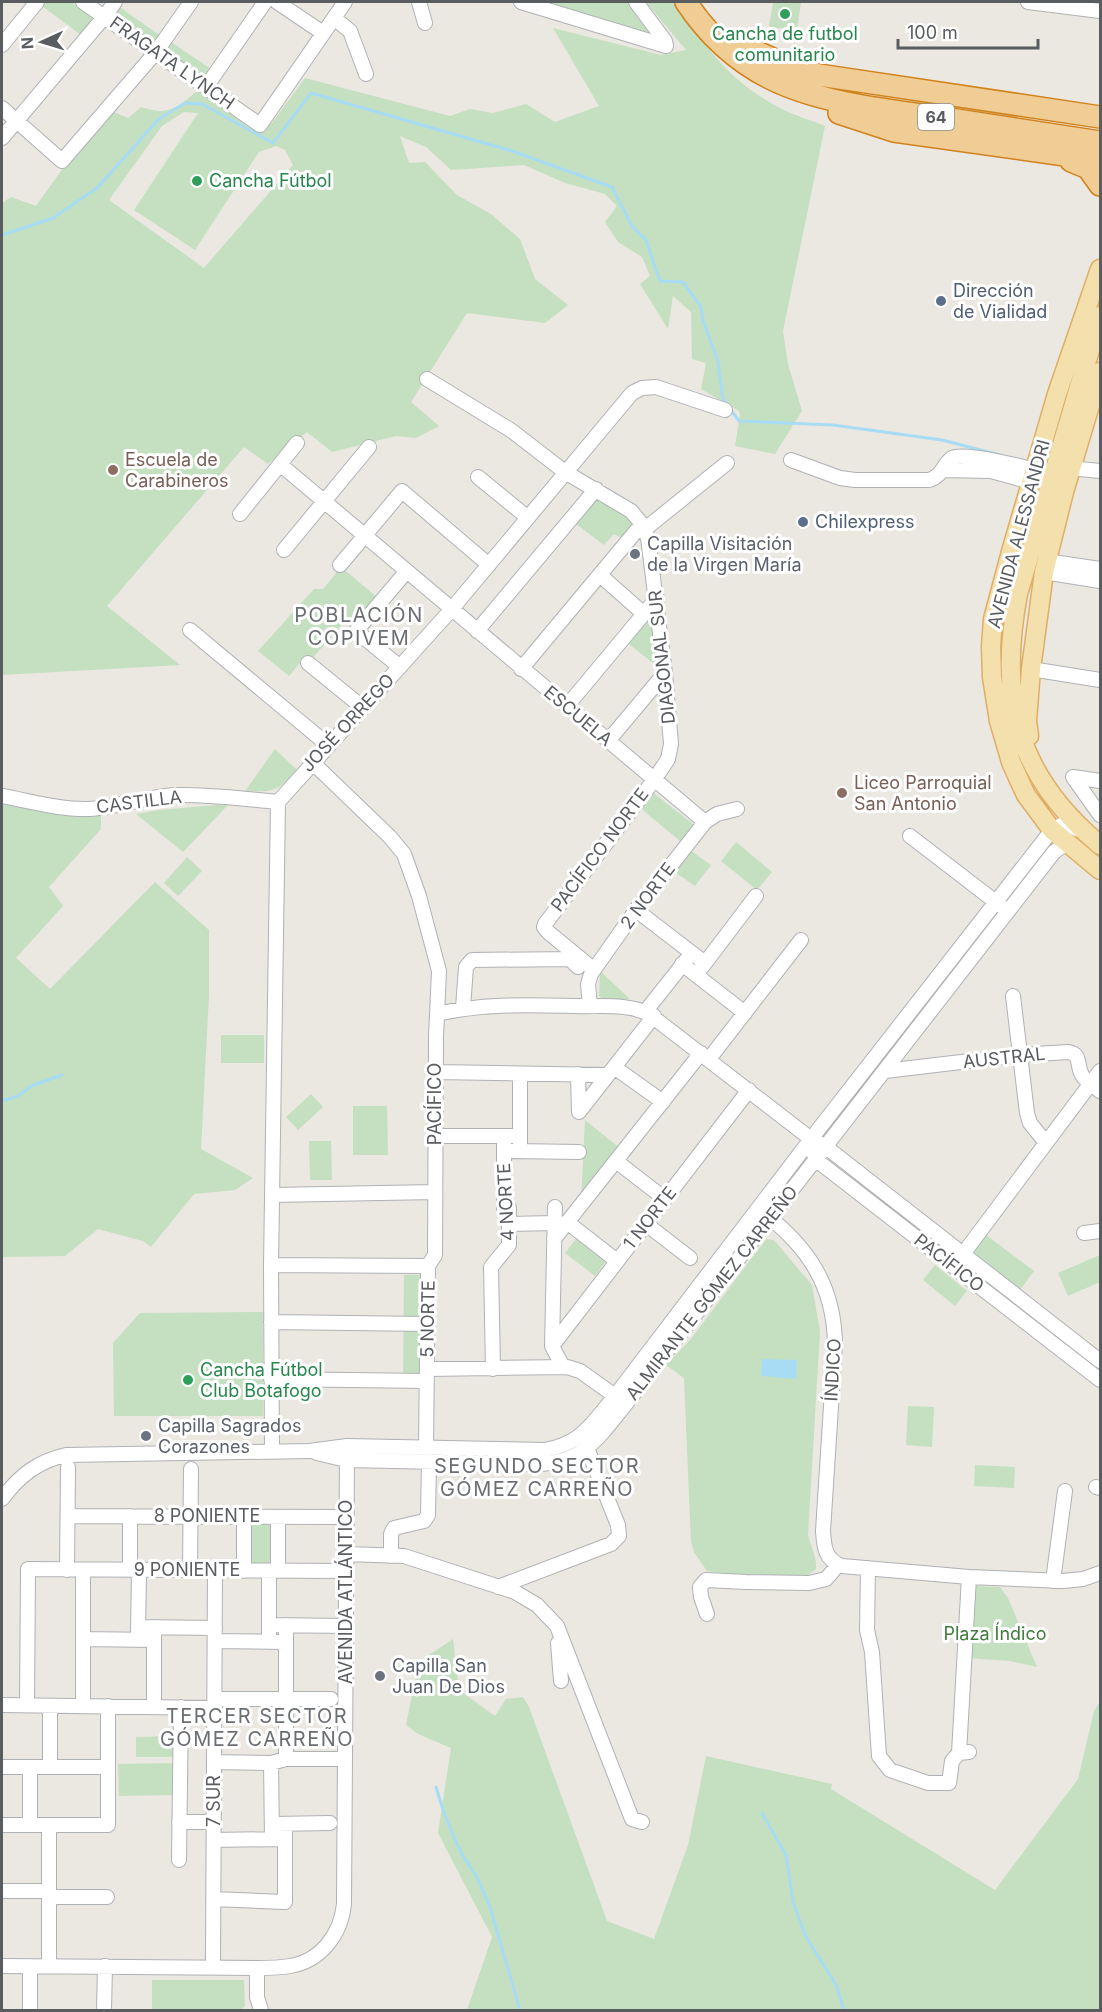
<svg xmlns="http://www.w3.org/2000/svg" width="1102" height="2012" viewBox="0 0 1102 2012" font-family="Inter,sans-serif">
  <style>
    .green { fill: #c4e0c0; fill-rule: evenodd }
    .water { fill: #a8dcf4 }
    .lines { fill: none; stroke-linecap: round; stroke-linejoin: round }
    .stream { stroke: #a8dcf4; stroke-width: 3 }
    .minor-casing { stroke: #afb2b5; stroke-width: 16 }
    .major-casing { stroke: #dfae66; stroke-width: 21 }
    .highway-casing { stroke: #d1821b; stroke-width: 24 }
    .minor { stroke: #fff; stroke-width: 14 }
    .major { stroke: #f4e0ad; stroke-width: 18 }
    .highway { stroke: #efcd94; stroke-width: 21 }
    .leisure-dot { fill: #2e9e5b; stroke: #fff; stroke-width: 2 }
    .service-dot { fill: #5c6f8a; stroke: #fff; stroke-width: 2 }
    .education-dot { fill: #8d6e63; stroke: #fff; stroke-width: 2 }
    .worship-dot { fill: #6b7280; stroke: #fff; stroke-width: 2 }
    .labels { text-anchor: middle; stroke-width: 6; stroke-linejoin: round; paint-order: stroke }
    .shield { fill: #fff; stroke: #8c8e90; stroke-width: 1.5 }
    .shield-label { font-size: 16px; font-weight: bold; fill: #5a5d60 }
    .leisure-label { font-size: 18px; fill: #27864d; stroke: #fff; text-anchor: start }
    .street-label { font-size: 18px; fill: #5a5d60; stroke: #fff }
    .service-label { font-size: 18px; fill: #4e5e75; stroke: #fff; text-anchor: start }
    .education-label { font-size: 18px; fill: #785e54; stroke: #fff; text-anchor: start }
    .worship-label { font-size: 18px; fill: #5b616d; stroke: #fff; text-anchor: start }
    .park-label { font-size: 18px; fill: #427b3d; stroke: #fff }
    .neighbourhood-label { font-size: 20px; letter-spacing: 1.5px; fill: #6b6f72; stroke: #fff }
  </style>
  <rect width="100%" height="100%" fill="#ebe7e1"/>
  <path class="green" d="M45,2H71L94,19L81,35L42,6Z
    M549,2H631L664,44L547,5Z
    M646,2H677C703,47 734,85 782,109C795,116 811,120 825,126L783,331L788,364L802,411L775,454L735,446L740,415L739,411L701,389L706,363L692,359L691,312L673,296L668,329L640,284L650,276L642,257L618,242L605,222L617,206L605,194L565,183L524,165L451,170L426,147L400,136L409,163L425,162L457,195L491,214L520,239L535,279L568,305L545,323L467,313L411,402L439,426L416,438L396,436L332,452L307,432L268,464L244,447L107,606L180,665L2,675V203L11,197L36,206L61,171L114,112L128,118L141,107C169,116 175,109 197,91L260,130L272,123L305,78L450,116L470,109L493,113L526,104L555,122L599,106L553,28L661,55L686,50ZM184,112L198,113L134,210L195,250L259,152L276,146L285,150L293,165L204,268L109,200L162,126Z
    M773,2H801L797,30L769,27Z
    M114,3L162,37L154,48L106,15Z
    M168,40L211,69L204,79L161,50Z
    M591,497L618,511L637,527L625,540L614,534L604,545L572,521Z
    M341,567L378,598L355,626L347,619L309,662L304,658L289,676L258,651L314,589H323Z
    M652,612L658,667L625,641Z
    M275,749L297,770C276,792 275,792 245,791Z
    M651,791L693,824L680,841L639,807Z
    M2,802L48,810L101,815V829L49,887L63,906L16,958L50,989L155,882L209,930V995L201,1149L253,1178L235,1190L194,1194L151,1247L143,1241L98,1229L65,1256L2,1257Z
    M229,804L183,852L136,814L159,810Z
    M736,842L772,872L757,890L721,861Z
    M690,850L711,865L695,886L675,872Z
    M187,857L202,871L178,896L164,883Z
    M600,971L630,999C620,999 607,1003 599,996Z
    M221,1035H264V1063H221Z
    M311,1094L323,1107L298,1130L286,1117Z
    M353,1106H387L388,1155H353Z
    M585,1120L621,1149L581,1202Z
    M309,1141H331L332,1180H310Z
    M579,1235L608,1258L595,1276L565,1253Z
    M986,1235L1034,1271L1020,1290L971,1253Z
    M766,1239L774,1240L812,1285L820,1331L808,1535C811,1547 817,1557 816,1569L807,1576L750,1577L707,1571L694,1552L691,1542L684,1378L666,1365L691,1339Z
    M1100,1255V1282L1068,1296L1058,1273Z
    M935,1265L967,1291L955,1306L923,1280Z
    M404,1275H425L424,1375L403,1374Z
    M263,1312V1416H114L113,1343L140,1313Z
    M908,1406L934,1407L932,1447L906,1445Z
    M975,1465L1015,1467L1014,1488L974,1486Z
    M252,1519H272V1565H252Z
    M973,1586L1000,1587L1008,1598L1037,1667L1010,1661L968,1658Z
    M453,1639L459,1690L495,1716L506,1699L523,1697L529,1707L607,1921L654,1939L688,1845L706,1756L832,1784L831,1789L995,1890L1078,1779L1094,1711L1100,1701V2010H467L492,1937L438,1833L451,1748L418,1734L406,1725L415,1680L423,1659Z
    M173,1736L174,1757H136V1737Z
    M174,1763L175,1795L119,1796L118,1764Z
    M152,1980H244L245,2006L241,2010H152Z"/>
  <path class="water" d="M762,1359L797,1360L796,1379L761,1376Z"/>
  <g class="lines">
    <path class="stream" d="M2,235L53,218L97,188L159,119L185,103L202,104L273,143L311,93L512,151L612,187L632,226L646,240L660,281L683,282L701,307L703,320L718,362L723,399L739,421L833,425L942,440L1000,455
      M2,1101L18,1096L31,1086L62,1075
      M436,1787L444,1813L455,1840L463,1856L477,1877L490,1907L520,2010
      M762,1813L786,1855L793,1902L805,1935L836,1985L844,2010"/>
    <g class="minor-casing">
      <path id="minor" d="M83,2L260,125L345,2
        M277,2L323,33
        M419,2L425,23
        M521,2L666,46
        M636,2L665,41L666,46
        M1028,2L1100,11
        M334,18L350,31L366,74
        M2,45L37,2
        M206,87L265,2
        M2,108L62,161L156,52L191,2
        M2,138L105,16L115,2
        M427,379L512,431L565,472L631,511L642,524L648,538L665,673L671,744L668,759L654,780L545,924L544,927L548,932L593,969
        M791,460L840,478L855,480H929C944,475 942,465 952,458C963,451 1029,468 1044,473
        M281,465L705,822
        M1070,468L1100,471
        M943,470L991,471L1031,482
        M478,477L527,517
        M240,514L297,443
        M645,529L727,463
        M284,550L369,447
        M1046,561L1100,569
        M340,565L402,491L489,565
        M1044,572L1100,581
        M600,575L644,614
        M190,630L328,745
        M477,631L596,489
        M308,663L362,707
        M400,667L356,631L406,572
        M521,669L642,524
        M1031,669L1100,680
        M567,706L657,598
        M608,741L665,673
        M312,762L390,837L404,854L419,896L439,971L436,1037L435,1255L428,1266L426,1447
        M1073,777L1100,815
        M1073,777L1100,781
        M2,796C30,801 60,810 89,809C118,807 146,797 176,795C210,794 244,799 278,802
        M910,836L1001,906
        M636,910L705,963
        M682,964L745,1013
        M696,975L756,896
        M1013,996L1027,1113L1030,1123L1046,1143
        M590,1006L588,984L591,974L636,910L705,822L717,814L737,809
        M463,1008L466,967L472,960L570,959L578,967
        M645,1012L687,959
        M437,1014C483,1003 529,1005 576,1006C600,1007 627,1003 649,1014L811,1139L826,1147L1100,1361
        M709,1059L801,940
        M614,1067L663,1102
        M885,1071L1020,1055L1068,1052C1082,1054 1076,1065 1082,1075C1086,1082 1094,1086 1100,1091
        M436,1072L607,1075
        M578,1074L579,1112
        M579,1112L654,1016
        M435,1136H520
        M813,1150L815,1159L1100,1380
        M512,1151L579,1152
        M520,1151V1074
        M616,1161L665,1199
        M272,1195L435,1192
        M555,1207L552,1346L563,1367
        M764,1213C809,1248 834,1286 835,1344L823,1531C824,1547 825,1560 842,1566L969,1577L1063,1581L1083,1579L1100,1573
        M567,1222L617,1261
        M509,1224L554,1223
        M646,1224L690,1258
        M1084,1233L1100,1231
        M554,1239L701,1053
        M963,1254L1100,1071
        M271,1265L428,1266
        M271,1322L428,1324
        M552,1346L749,1090
        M427,1369L567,1367L580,1371L615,1396
        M493,1369L491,1267L509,1245V1208H504V1136
        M271,1379L427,1381
        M272,1452L271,1265L278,802L451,610L632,393L642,388L656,387L725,410
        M317,1453L346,1460L539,1464C583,1463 600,1436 625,1405L1054,852L1061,847L1070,845
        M1096,1487L1100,1488
        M2,1499C19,1476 38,1461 66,1455L309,1451L347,1446L545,1450C582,1444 593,1422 615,1396L811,1139L1052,830L1063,824L1082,831
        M68,1516L346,1517
        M346,1554L404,1556L515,1592L537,1605L557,1626L632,1819L642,1822
        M391,1556V1534L394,1528L424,1521L428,1515L429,1461
        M868,1568L867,1630L872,1652L879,1756L890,1770L928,1783H949L952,1761L959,1753
        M67,1570L68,1467
        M130,1570V1516
        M190,1570L191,1469
        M244,1571V1517
        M278,1571V1517
        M969,1577L959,1753L969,1752
        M1053,1581L1065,1491
        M498,1587L611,1544L619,1536L618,1525L587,1448
        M707,1614L701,1597L700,1587L706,1580L746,1582L809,1583L826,1579L838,1565
        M269,1625L345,1626
        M139,1627L215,1628
        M138,1634L139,1570
        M269,1635V1571
        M83,1639L154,1640
        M215,1641L286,1642
        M558,1643L561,1681
        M215,1699H331
        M2,1705L215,1708
        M27,1705L28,1569L346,1571
        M83,1706V1570
        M154,1707V1627
        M286,1759V1625
        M214,1762L271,1763L286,1759H345
        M271,1763L272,1839
        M2,1767H108
        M30,1767V1825
        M50,1767V1706
        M179,1822H214
        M275,1824L330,1823
        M2,1825H108V1706
        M49,1825V1966
        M214,1840L281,1839
        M179,1860L181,1707
        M2,1891H49
        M49,1897H107
        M214,1899L285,1902V1824
        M213,1959L215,1570
        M2,1966L257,1968C268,1968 279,1968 290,1966C321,1961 341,1934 344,1904L347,1453
        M30,1966V2010
        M257,1968V1997L261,2010
        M104,2010L105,1966"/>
    </g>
    <g class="major-casing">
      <path id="major" d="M1100,269L1057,394L1012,548L993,619L991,647L992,677L999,721L1011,762L1019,780L1026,795L1052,830L1100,870
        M1100,316L1018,594C998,699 1016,775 1100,845
        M1029,736L1027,721L1031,669L1044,572L1064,492L1100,372"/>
    </g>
    <g class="highway-casing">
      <path id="highway" d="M686,2C749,97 834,102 937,117C992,125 1046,134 1100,142
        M739,44L782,63L819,75L1100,117
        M839,113L894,131L1093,159L1100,161
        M1071,161L1088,168L1100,185"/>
    </g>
    <use href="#minor" class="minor"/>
    <use href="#major" class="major"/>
    <use href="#highway" class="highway"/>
  </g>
  <g class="leisure-dot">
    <circle cx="785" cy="14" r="6"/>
    <circle cx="197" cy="181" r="6"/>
    <circle cx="188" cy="1380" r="6"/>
  </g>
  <g class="service-dot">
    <circle cx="941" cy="301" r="6"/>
    <circle cx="803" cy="522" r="6"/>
  </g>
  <g class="education-dot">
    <circle cx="113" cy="470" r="6"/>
    <circle cx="842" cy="793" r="6"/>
  </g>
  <g class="worship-dot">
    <circle cx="635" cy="554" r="6"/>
    <circle cx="146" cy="1436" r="6"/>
    <circle cx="380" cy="1676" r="6"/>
  </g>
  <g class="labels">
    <rect class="shield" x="918" y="104" width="36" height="26" rx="4.5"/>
    <g class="shield-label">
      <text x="936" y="123">64</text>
    </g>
    <g class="leisure-label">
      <text x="785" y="40" text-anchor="middle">Cancha de futbol<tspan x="785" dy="21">comunitario</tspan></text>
      <text x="209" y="187">Cancha Fútbol</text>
      <text x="200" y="1376">Cancha Fútbol<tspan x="200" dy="21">Club Botafogo</tspan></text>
    </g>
    <g class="street-label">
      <text transform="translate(172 63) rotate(35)" y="6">FRAGATA LYNCH</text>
      <text transform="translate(1019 534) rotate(-75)" y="6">AVENIDA ALESSANDRI</text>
      <text transform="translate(662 657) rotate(-96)" y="6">DIAGONAL SUR</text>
      <text transform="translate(578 716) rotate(40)" y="6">ESCUELA</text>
      <text transform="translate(348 723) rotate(-47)" y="6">JOSÉ ORREGO</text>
      <text transform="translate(139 802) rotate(-7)" y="6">CASTILLA</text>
      <text transform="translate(600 850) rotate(-53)" y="6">PACÍFICO NORTE</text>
      <text transform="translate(648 896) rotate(-53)" y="6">2 NORTE</text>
      <text transform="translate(1004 1058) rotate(-6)" y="6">AUSTRAL</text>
      <text transform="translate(435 1104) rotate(-90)" y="6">PACÍFICO</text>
      <text transform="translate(506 1202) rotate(-93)" y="6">4 NORTE</text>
      <text transform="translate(650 1218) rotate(-52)" y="6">1 NORTE</text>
      <text transform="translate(949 1263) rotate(38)" y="6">PACÍFICO</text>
      <text transform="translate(712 1293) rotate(-52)" y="6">ALMIRANTE GÓMEZ CARREÑO</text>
      <text transform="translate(428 1319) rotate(-89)" y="6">5 NORTE</text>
      <text transform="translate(833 1370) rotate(-87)" y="6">ÍNDICO</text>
      <text x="207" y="1522">8 PONIENTE</text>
      <text x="187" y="1576">9 PONIENTE</text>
      <text transform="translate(346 1592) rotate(-90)" y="6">AVENIDA ATLÁNTICO</text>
      <text transform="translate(214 1801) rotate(-90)" y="6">7 SUR</text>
    </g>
    <g class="service-label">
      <text x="953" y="297">Dirección<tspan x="953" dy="21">de Vialidad</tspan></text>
      <text x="815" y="528">Chilexpress</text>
    </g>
    <g class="education-label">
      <text x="125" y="466">Escuela de<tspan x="125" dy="21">Carabineros</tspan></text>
      <text x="854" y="789">Liceo Parroquial<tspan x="854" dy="21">San Antonio</tspan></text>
    </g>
    <g class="worship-label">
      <text x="647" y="550">Capilla Visitación<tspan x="647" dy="21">de la Virgen María</tspan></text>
      <text x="158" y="1432">Capilla Sagrados<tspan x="158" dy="21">Corazones</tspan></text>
      <text x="392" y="1672">Capilla San<tspan x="392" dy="21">Juan De Dios</tspan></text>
    </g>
    <g class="park-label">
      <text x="995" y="1640">Plaza Índico</text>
    </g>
    <g class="neighbourhood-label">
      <text x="359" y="622">POBLACIÓN<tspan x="359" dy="23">COPIVEM</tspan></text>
      <text x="537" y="1473">SEGUNDO SECTOR<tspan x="537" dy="23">GÓMEZ CARREÑO</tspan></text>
      <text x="257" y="1723">TERCER SECTOR<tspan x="257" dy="23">GÓMEZ CARREÑO</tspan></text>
    </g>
  </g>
  <rect width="1102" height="2012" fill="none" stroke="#5a5d60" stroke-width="6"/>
  <g transform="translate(42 42) rotate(266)" stroke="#ffffff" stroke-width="4.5" paint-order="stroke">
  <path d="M0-4.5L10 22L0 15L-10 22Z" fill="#5a5d60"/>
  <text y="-9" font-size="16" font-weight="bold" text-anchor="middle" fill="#5a5d60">N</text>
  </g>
  <path d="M898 39v9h140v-9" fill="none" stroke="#5a5d60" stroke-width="3"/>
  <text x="907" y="39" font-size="18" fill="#5a5d60" stroke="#ffffff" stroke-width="4.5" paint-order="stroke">100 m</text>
</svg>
